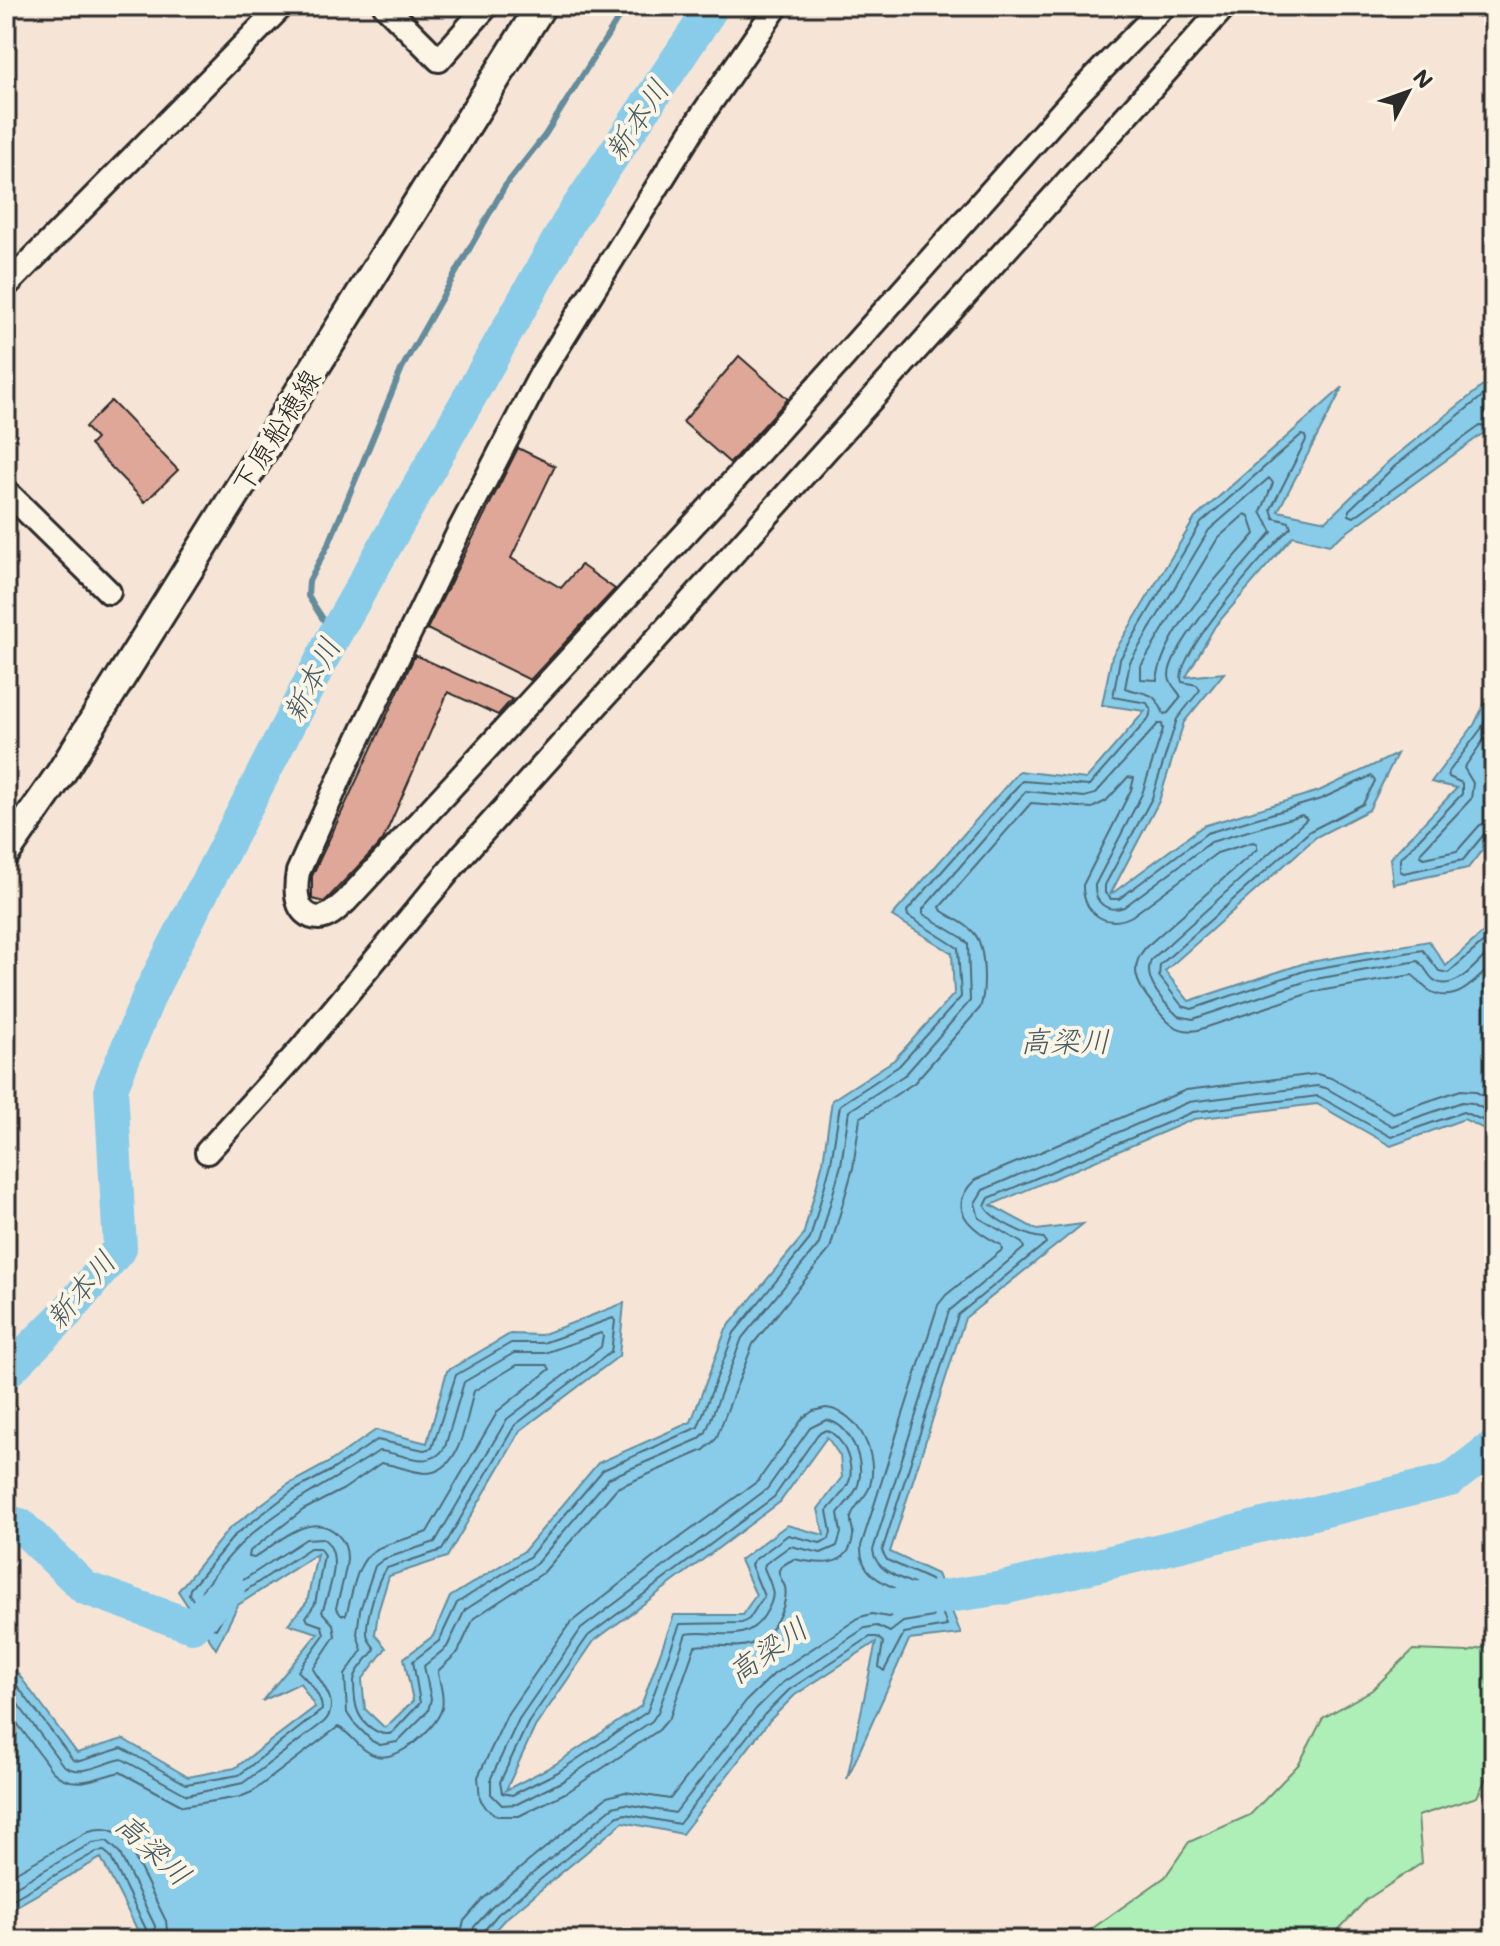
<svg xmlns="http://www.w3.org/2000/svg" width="1500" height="1946" viewBox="0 0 1500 1946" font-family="Mali,'Klee One',sans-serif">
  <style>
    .green { fill: #aeeeb7; stroke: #6c8c71; stroke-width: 2 }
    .water { fill: #88cce9; stroke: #638c9d; stroke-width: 2; fill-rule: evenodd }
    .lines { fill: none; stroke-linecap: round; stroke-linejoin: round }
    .shore { stroke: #506b77; stroke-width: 2 }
    .stream { stroke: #638c9d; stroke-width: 6 }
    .river { stroke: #88cce9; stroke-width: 34 }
    .building { fill: #dfa798; stroke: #2b2b2b; stroke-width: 2 }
    .minor-casing { stroke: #2b2b2b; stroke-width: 28 }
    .major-casing { stroke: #2b2b2b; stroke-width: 34 }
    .minor { stroke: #fcf5e5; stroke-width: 22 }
    .major { stroke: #fcf5e5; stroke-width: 28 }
    .labels { text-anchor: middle; stroke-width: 8; stroke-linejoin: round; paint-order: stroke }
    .street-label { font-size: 28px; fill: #2b2b2b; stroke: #fcf5e5 }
    .water-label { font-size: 30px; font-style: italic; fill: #475b64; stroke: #fcf5e5 }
  </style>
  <rect width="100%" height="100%" fill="#f6e5d6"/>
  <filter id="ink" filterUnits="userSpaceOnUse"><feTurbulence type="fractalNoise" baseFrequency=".0125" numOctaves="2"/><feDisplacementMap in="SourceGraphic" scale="16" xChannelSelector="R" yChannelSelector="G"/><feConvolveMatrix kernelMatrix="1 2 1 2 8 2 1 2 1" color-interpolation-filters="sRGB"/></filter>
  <g filter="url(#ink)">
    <path class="green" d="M1494,1644V1762L1477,1797L1418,1816L1422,1863L1366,1900L1329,1940H1076L1165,1877L1189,1842L1250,1815L1299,1764L1323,1718L1372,1690L1413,1650L1468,1652Z"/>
    <path class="water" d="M1494,377V434L1485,432L1329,545L1293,536L1215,626L1186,677L1224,673L1184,722L1159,801L1110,895L1203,826L1319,791L1397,754L1369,810L1316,837L1165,971L1189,1001L1305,963L1429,941L1446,966L1490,926L1494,925V1134L1464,1119L1391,1146L1317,1104L1194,1119L991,1205L1037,1230L1083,1224L965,1318L890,1552L937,1574L961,1634L909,1640L847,1779L876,1642L795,1695L770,1720L682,1834L623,1822L504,1920L486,1940H137L139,1933L101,1858L6,1912V1668L16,1671L77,1753L123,1739L188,1777L235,1768L315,1707L300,1683L262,1701L318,1633L288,1624L307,1602L317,1554L238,1605L216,1649L178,1591L229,1529L287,1485L328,1463L376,1430L427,1443L447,1371L510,1334L541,1335L624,1303L619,1356L521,1430L447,1557L389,1576L378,1612L375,1634L386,1648L362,1680L365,1709L385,1728L413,1701L404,1658L433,1636L450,1597L524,1551L598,1463L691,1422L726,1329L803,1236L823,1162L832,1100L894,1060L954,994L952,953L892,916L1019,771L1086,779L1145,711L1102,705L1112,656L1195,518L1343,387L1278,511L1326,521L1390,460ZM827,1437L840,1456L842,1477L818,1509L824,1535L787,1525L740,1560L756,1595L742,1615H674L641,1706L554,1765L506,1790L535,1727L594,1641L780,1502Z
      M1494,685V835L1468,868L1393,884L1390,858L1457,788L1431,782L1474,725Z"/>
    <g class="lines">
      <path class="shore" d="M1494,387L1395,466L1349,510V515L1354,517L1480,426H1494
        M1269,478L1273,483L1261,512L1272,532C1251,558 1168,646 1169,676C1170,686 1178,690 1181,697L1168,713L1164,714C1153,689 1148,696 1125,688L1130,662L1209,530Z
        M1245,514L1249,516L1255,534C1222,573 1164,629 1157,680L1141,679V666L1218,538Z
        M1494,703L1481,729L1448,773L1449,777L1462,783V794L1400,859V871L1404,873L1463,860L1485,833L1494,831
        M1494,725L1464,768L1473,783L1471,799L1421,852L1420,856L1424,858L1457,851L1480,825L1494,821
        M517,1365H547L550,1369L498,1411L427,1532C412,1538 394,1541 379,1548C355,1558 353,1594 346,1615H341L336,1608C340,1592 346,1574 347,1558C347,1549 344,1541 338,1535C312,1508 276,1544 254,1558L249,1557L250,1551L303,1510L344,1489L381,1463C396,1465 410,1472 425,1473C462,1473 466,1417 474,1391Z
        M826,1408C859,1411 879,1456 870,1486C867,1497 852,1507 851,1518C850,1524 854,1530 853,1536C849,1570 817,1564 794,1559C790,1561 780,1566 779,1570C777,1574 784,1583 785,1587C789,1607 770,1638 751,1644C734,1650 713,1643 695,1646L670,1717L659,1730L569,1791L519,1816H497L487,1809L480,1799L478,1777L508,1713L570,1623L663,1550L758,1481L803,1418L813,1411Z
        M826,1420C850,1424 864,1459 859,1481C857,1493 845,1504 838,1513L841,1533L837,1546L821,1553L790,1546L765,1564L764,1568C773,1590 778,1594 764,1616C744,1646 717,1629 686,1634L658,1712L652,1721L563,1781L517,1804L502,1805L491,1794V1778L519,1719L581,1629L767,1489L810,1428Z
        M826,1430C843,1436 853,1462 850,1479C847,1490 834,1502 827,1511L831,1532L829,1539L820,1543L788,1535L753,1561L751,1565L764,1596L749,1619L742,1623L680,1624L647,1712L558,1772L512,1795L502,1793L500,1782L528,1723L588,1636L774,1497L818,1434Z
        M6,1677L12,1679L73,1760L80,1761L122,1748L186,1784L239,1775L322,1710C322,1694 307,1680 298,1671L324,1635L322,1626L308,1621L306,1617L315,1604L324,1555L319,1548H310L233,1599L216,1629L212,1628L189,1594L190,1589L235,1535L291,1492L332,1470L377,1440L424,1450L432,1448L456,1375L511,1343H543L613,1318L615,1321L611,1352L515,1425L442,1550L387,1568C378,1576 363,1626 368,1638C369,1642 373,1645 375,1649C369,1658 355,1670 354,1681C354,1689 355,1705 358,1712C363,1724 380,1738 392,1733L420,1703L413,1661L439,1641L457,1603L529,1557L603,1470L698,1427L734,1333L810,1239L831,1163L840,1105L899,1066L961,997L958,948L908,916L907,911L1022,781L1089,786L1149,718L1151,710L1147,703L1113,697L1120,659L1201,523L1301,435L1305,436L1306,440L1271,509L1274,518L1289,522L1291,527C1270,547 1171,659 1182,682L1197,685L1200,690L1177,719L1152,798L1105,885V893L1111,899H1119L1207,833L1321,799L1371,776L1375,781L1363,804L1310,831L1160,965L1159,976L1182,1006L1192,1009L1307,970L1423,950L1439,971L1448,973L1494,933
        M6,1688L62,1764C79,1779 102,1763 122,1759L187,1795L243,1783L324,1722C341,1704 323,1686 313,1669L335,1636L333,1624L322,1612C329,1591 345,1552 322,1538L306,1539L228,1590L215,1609L210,1607L201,1594L202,1590C215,1574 228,1556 243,1542C283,1504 334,1481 379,1451C400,1452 430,1472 445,1447L464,1382L514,1353H545L601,1333L603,1336L601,1347L507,1419L435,1542L384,1559L375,1566L360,1610L357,1634L362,1650L345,1675L347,1713L353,1722L372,1741L380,1745L397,1742L428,1711L431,1699L424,1666L447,1647L465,1610L536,1564L609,1478L699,1439L706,1432L742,1338L819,1244L841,1165L849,1111L906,1074L970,1001L968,944L961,937L923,914V909L1026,791L1084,797L1095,794L1158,724H1162L1163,729L1142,794L1095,885C1094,903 1107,913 1124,907L1211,842L1302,815L1307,819L1151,960C1142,980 1164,1003 1178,1016L1193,1019L1310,980L1418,961C1425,966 1428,976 1435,981C1456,993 1481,959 1494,946
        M6,1708L52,1771C74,1792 96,1777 120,1772L183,1806L240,1797L252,1792L338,1727C352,1733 360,1752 377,1756C398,1762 437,1728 442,1708C445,1695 439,1683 438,1671L458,1652L474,1618L543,1573L617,1488L704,1450L716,1439L753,1344L830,1249L853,1168L860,1118L914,1083L980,1008C986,992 986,946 974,933C966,923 952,918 942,911L940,907L1031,803L1092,808L1106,801L1128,777L1134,778L1131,790L1083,885C1082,913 1107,930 1132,916L1217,853L1253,842L1257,844V849L1146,947C1128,967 1137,985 1152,1003C1165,1020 1175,1034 1198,1030L1313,992L1412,975C1419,979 1422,987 1430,991C1456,1006 1477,979 1494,963
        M6,1878L89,1831C106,1826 120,1831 129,1846L166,1921L168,1940
        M6,1892L92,1843L107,1841L119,1852L155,1926L156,1940
        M6,1903L96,1852L104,1851L110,1856L146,1929V1940
        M459,1940L464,1921L484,1898L607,1797L625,1792L670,1799L746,1701L774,1674L860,1617L872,1614L888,1617L916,1607L913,1596C889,1585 859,1578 861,1546L938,1305L946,1295L1002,1250L1001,1245C974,1231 943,1210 975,1180L1186,1090L1317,1074L1331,1078L1393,1113L1461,1090L1474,1091L1494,1101
        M471,1940L474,1927L492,1907L613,1807L625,1804L675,1813L756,1709L782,1683L865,1628L877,1626L890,1632L903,1622L933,1617L923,1588C905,1579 875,1573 873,1550L949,1311L1024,1248L1022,1243L979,1218L975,1203L983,1190L1189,1102L1317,1086L1326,1088L1392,1126L1462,1102L1472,1103L1494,1114
        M481,1940L482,1933L498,1914L618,1816L625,1814L679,1824L764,1715L789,1690L870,1637H877L883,1642L879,1667L884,1671L904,1633L947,1626L931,1580L887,1560L882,1551L958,1315L1046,1243L1044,1238C1030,1238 990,1219 985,1206L989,1198L1193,1112L1318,1096L1391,1137L1463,1112L1494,1125"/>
      <path class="stream" d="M334,636L308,596L309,581L330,541L402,368L505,186L545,135L626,6"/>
      <path class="river" d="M6,1373L68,1311L120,1248L111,1088L151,991L334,636L571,218L713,6
        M6,1521L20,1525L85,1588L192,1626L228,1588
        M902,1603L1003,1588L1450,1480L1494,1446"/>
    </g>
    <path class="building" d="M739,356L788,399L730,463L683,422Z
      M111,401L178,470L145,502L90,445L96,439L85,427Z
      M518,448L555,466L511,558L561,588L581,565L615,589L530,680L427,629Z
      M415,655L512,699L498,715L448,692L383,840L328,898L324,902L312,899V876Z"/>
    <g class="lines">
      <g class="minor-casing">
        <path id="minor" d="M385,6L439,60L487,6
          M777,6L700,118L541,374L460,529L344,769L298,872C295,888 294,917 319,918C329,918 339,907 346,901L720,496L1074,98L1164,6
          M6,286L282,6
          M6,491L109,592
          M207,1152L300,1050L465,852L1225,6"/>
      </g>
      <g class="major-casing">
        <path id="major" d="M6,852L61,773L541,6"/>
      </g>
      <use href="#minor" class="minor"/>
      <use href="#major" class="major"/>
    </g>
  </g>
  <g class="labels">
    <g class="street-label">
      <text transform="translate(276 431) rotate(-58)" y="10">下原船穂線</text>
    </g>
    <g class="water-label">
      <text transform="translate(637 120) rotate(-56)" y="10">新本川</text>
      <text transform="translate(312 680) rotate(-63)" y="10">新本川</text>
      <text x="1065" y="1052">高梁川</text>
      <text transform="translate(81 1290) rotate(-50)" y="10">新本川</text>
      <text transform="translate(768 1651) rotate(-35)" y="10">高梁川</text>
      <text transform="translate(153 1850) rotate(43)" y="10">高梁川</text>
    </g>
  </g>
  <rect width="1500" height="1946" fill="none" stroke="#fcf5e5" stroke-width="32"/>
  <rect x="16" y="16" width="1468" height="1914" fill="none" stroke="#2b2b2b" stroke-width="3" filter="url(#ink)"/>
  <g transform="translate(1408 92) rotate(49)" stroke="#fcf5e5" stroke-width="6" paint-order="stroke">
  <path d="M0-6L14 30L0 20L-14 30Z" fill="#2b2b2b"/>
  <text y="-12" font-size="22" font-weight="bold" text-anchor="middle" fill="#2b2b2b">N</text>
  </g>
</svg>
